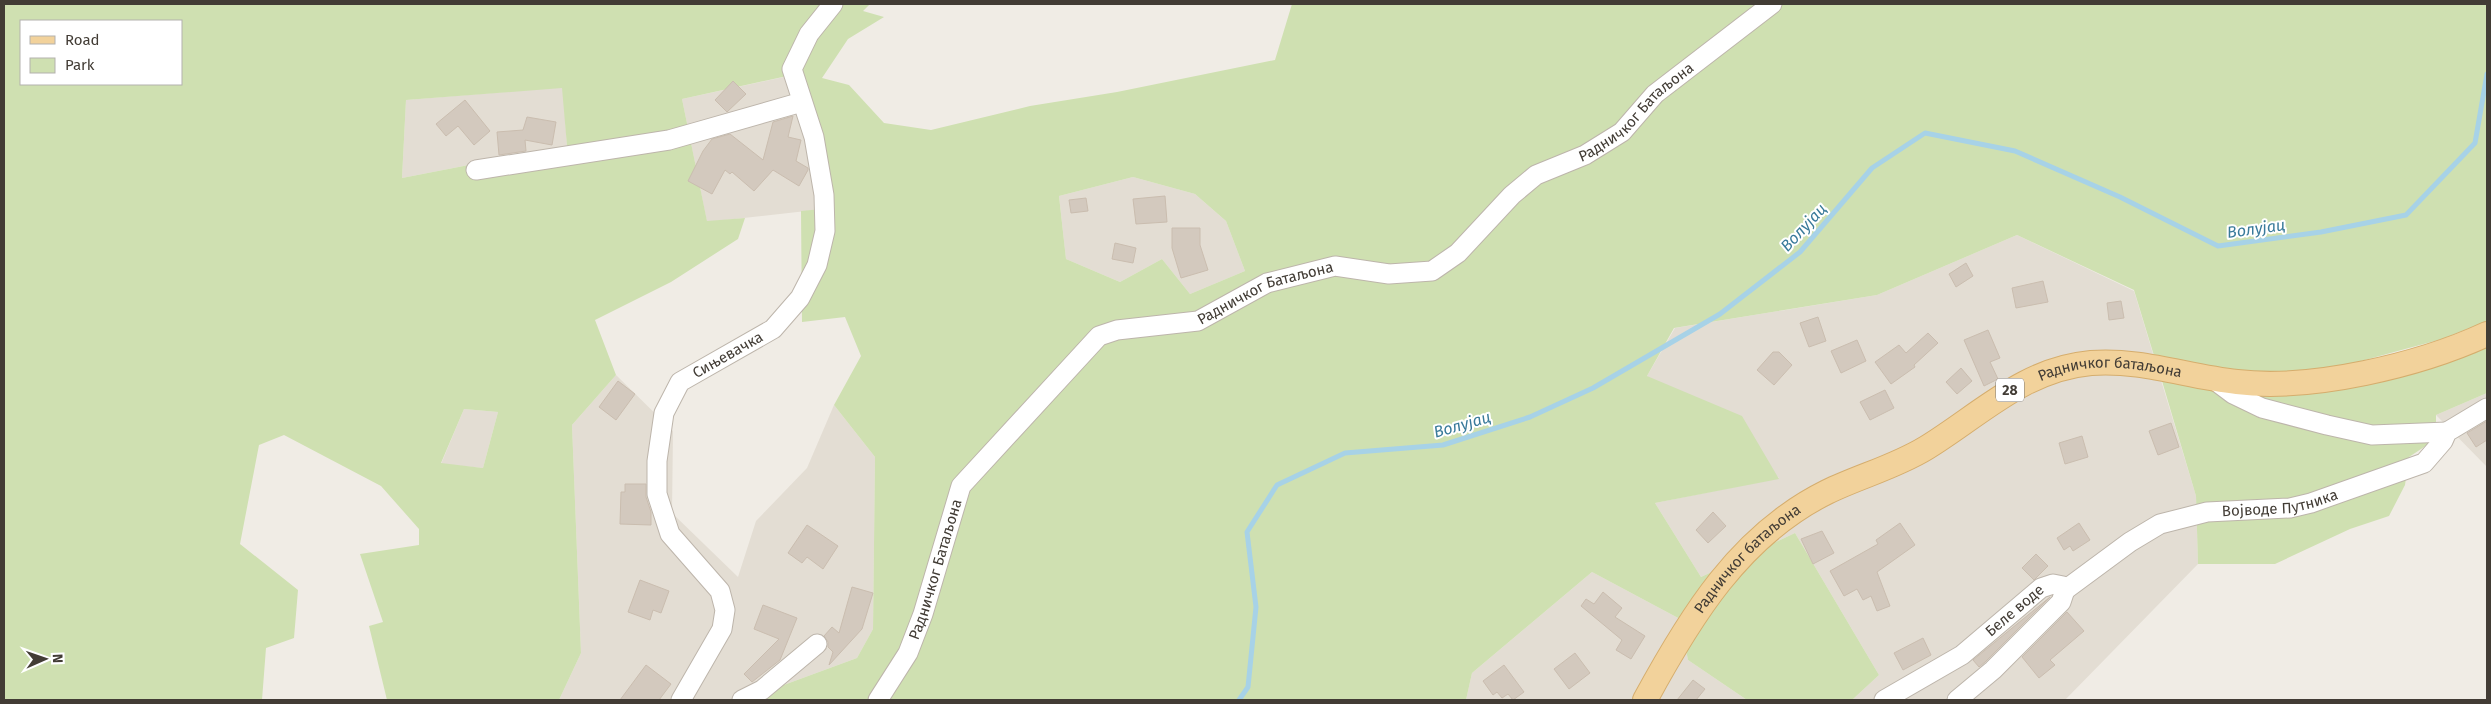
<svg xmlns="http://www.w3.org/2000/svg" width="2491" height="704" viewBox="0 0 2491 704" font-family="'Fira Sans',sans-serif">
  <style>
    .residential { fill: #e3ddd3 }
    .green { fill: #cfe0b1; fill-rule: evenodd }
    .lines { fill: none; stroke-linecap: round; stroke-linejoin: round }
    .stream { stroke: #a7d2e7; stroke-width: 5 }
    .building { fill: #d3c9be; stroke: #cabdaf }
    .minor-casing { stroke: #bdb5ab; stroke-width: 21 }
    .major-casing { stroke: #d5ad6d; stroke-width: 26 }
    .minor { stroke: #fff; stroke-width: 19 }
    .major { stroke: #f2d29b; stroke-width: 24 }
    .labels { text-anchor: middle; stroke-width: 4; stroke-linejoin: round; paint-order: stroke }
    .shield { fill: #fff; stroke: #7b7672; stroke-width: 1 }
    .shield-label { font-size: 14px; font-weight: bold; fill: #423c35 }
    .street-label { font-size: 15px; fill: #423c35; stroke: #fff }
    .water-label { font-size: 16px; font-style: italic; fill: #397a9a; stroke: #fff }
  </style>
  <rect width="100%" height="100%" fill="#f0ece5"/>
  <path class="residential" d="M802,73L833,208L707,222L682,99Z
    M563,87L567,146L402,178L406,100Z
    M1133,177L1195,194L1226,221L1245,271L1190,294L1162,259L1120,282L1066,259L1059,196Z
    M2017,235L2134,291L2196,496L2198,564L2065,700H1852L1879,675L1795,533L1701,577L1655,503L1779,478L1647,376L1675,328L1877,295Z
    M616,375L673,431L672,513L738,577L756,521L807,468L834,405L875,457L873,629L857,658L743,700H559L581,653L572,425Z
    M2487,393V467L2436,415Z
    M464,409L498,412L483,468L441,464Z
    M1592,572L1680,619L1688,660L1747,700H1466L1472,673Z"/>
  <path class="green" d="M4,4H870L863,11L884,17L848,39L822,78L849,85L884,123L931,130L1030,106L1117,92L1275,60L1292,4H2487V321L2442,339L2339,367L2247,375L2155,359L2134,290L2017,235L1877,295L1674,328L1647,376L1742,416L1779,479L1655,503L1701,577L1795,533L1879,675L1852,700H1747L1688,660L1680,619L1592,572L1472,673L1466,700H743L857,658L873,629L875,457L834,405L861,356L845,317L802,322L801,211L832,208L801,73L682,99L707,221L745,218L738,239L671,282L595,320L616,375L572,425L581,653L559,700H387L369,626L383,622L360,554L419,545V529L381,486L284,435L259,445L240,544L298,590L294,638L266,648L262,700H4ZM21,21H181V84H21ZM562,88L567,146L402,178L406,100ZM1133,177L1195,194L1226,221L1245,271L1190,294L1162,259L1120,282L1066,259L1059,196ZM464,409L498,412L483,468L441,463Z
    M2487,346V393L2436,415V439L2409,457L2405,485L2389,516L2350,529L2275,564H2198L2196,496L2162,381L2269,394Z"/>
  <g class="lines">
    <path class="stream" d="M1239,700L1248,687L1256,607L1247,532L1277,485L1345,453L1443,445L1530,417L1593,388L1720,314L1800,252L1872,168L1925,133L2015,151L2120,197L2218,246L2321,232L2406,215L2475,143L2487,74"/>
  </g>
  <path class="building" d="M733,81L746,94L727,112L715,100Z
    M465,100L490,131L474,145L458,126L446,136L436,124Z
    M793,116L788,137L801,140L796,161L808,168V170L799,186L773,170L754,191L732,172L730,174L725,170L712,194L688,181L703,151L712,139L730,134L763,160L773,122Z
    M527,117L556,122L552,145L525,140L526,151L499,155L497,132L523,130Z
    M1165,196L1167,222L1136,224L1133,199Z
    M1086,198L1088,211L1071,213L1069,200Z
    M1172,228H1200V245L1208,270L1181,278L1172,248Z
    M1115,243L1136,248L1133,263L1112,259Z
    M1966,263L1973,276L1956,287L1949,274Z
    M2043,281L2048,302L2016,308L2012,288Z
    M2121,301L2124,318L2109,320L2107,303Z
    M1818,317L1826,341L1809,347L1800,323Z
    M1988,330L2000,358L1990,362L1998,379L1984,386L1964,340Z
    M1928,333L1938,343L1914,365L1915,367L1891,384L1875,362L1899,345L1906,353Z
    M1857,340L1866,361L1841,373L1831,351Z
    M1773,352H1779L1792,365L1774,385L1757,370Z
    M1961,368L1972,381L1957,394L1946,382Z
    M618,381L635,394L616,420L599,407Z
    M1885,390L1894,408L1870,420L1860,402Z
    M2487,421V440L2476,447L2467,433Z
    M2171,423L2179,447L2158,455L2149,431Z
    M2082,436L2088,457L2065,464L2059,443Z
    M625,484H646V497L651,512V525L620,524L621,492H625Z
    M1713,512L1726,526L1708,543L1696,530Z
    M1900,523L1915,545L1877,572L1890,606L1877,611L1871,596L1863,600L1857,589L1844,596L1830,571L1878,544L1876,540Z
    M2079,523L2090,540L2073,551L2070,546L2064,550L2057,538Z
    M807,525L838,546L823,569L807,557L802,563L788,553Z
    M1822,531L1834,553L1813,564L1801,539Z
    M2036,554L2048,566L2034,580L2022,568Z
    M640,580L669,591L661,613L653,610L650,620L628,612Z
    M852,587L873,593L862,629L829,665L833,652L828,647V642L824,636L832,627L839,633Z
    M1603,592L1622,608L1615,617L1645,636L1631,659L1616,650L1622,640L1581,606L1586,599L1594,604Z
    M2050,597L1985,662L1979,667L1973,660Z
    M763,605L797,618L780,660L752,682L744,674L779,639L754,629Z
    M2067,612L2084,631L2050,660L2055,665L2039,678L2022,657Z
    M1923,638L1931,655L1903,670L1894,653Z
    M1575,653L1590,673L1569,689L1554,669Z
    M646,665L671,684L659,700H620Z
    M1504,665L1524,692L1513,700L1508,694L1502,698L1497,692L1493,695L1483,681Z
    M1693,680L1705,689L1696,700H1677Z"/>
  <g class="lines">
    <g class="minor-casing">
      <g id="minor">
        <path d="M476,170L669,140L802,102"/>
        <path d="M2213,379L2233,394L2262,408L2327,425L2372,435L2447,432"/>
        <path id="s1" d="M2065,590L2130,542L2160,524L2207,512L2290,508L2311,503L2424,463L2443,441L2447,432L2487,408"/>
        <path id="s2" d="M681,700L722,629L725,610L720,591L670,534L657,494V461L664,413L680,382L773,329L800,298L817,265L825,231L824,195L814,137L792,69L809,34L833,4"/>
        <path d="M742,700L762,690L817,644"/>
        <path id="s3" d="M878,700L908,653L923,614L961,486L1099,336L1117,330L1198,321L1267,283L1335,266L1389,274L1432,271L1458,253L1512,195L1536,175L1585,155L1622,132L1655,94L1772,4"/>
        <path id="s4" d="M1884,700L1962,655L2041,588L2053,584L2063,586L2065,590L2061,602L1993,670L1957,700"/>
      </g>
    </g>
    <g class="major-casing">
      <g id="major">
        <path id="s5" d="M1645,700C1690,617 1740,535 1827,492C1860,476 1895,467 1926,448C1980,415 2024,369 2091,363C2141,359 2188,377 2237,382C2312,391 2420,365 2487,334"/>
      </g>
    </g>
    <use href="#minor" class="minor"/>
    <use href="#major" class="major"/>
  </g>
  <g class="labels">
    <rect class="shield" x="1996" y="378.5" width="28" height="23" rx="4"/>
    <g class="shield-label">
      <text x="2010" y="395">28</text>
    </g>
    <g class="street-label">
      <text dy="5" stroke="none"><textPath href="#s3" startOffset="1044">Радничког Батаљона</textPath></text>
      <text dy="5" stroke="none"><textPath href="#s3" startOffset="609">Радничког Батаљона</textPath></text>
      <text dy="5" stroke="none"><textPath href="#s2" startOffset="410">Сињевачка</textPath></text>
      <text dy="5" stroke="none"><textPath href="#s5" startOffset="596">Радничког батаљона</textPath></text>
      <text dy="5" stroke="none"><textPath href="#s1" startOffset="238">Војводе Путника</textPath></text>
      <text dy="5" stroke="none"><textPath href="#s5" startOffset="176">Радничког батаљона</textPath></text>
      <text dy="5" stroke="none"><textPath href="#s3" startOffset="144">Радничког Батаљона</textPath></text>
      <text dy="5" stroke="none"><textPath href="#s4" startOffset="159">Беле воде</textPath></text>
    </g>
    <g class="water-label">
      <text transform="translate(1803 227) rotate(-47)" y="6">Волујац</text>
      <text transform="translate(2256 228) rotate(-8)" y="6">Волујац</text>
      <text transform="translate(1462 424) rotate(-16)" y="6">Волујац</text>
    </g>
  </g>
  <rect width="2491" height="704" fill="none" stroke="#423c35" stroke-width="10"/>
  <rect x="20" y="20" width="162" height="65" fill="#ffffff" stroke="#b3b1ae"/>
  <rect x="30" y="36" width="25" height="8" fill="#f2d29b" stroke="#b3b1ae"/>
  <text x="65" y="45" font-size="15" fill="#423c35">Road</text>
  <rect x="30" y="58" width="25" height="15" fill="#cfe0b1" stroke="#b3b1ae"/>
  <text x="65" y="70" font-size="15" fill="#423c35">Park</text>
  <g transform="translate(45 659) rotate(88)" stroke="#ffffff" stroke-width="4" paint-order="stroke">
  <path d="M0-4L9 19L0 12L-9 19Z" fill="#423c35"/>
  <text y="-8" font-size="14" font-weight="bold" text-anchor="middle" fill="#423c35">N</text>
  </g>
</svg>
